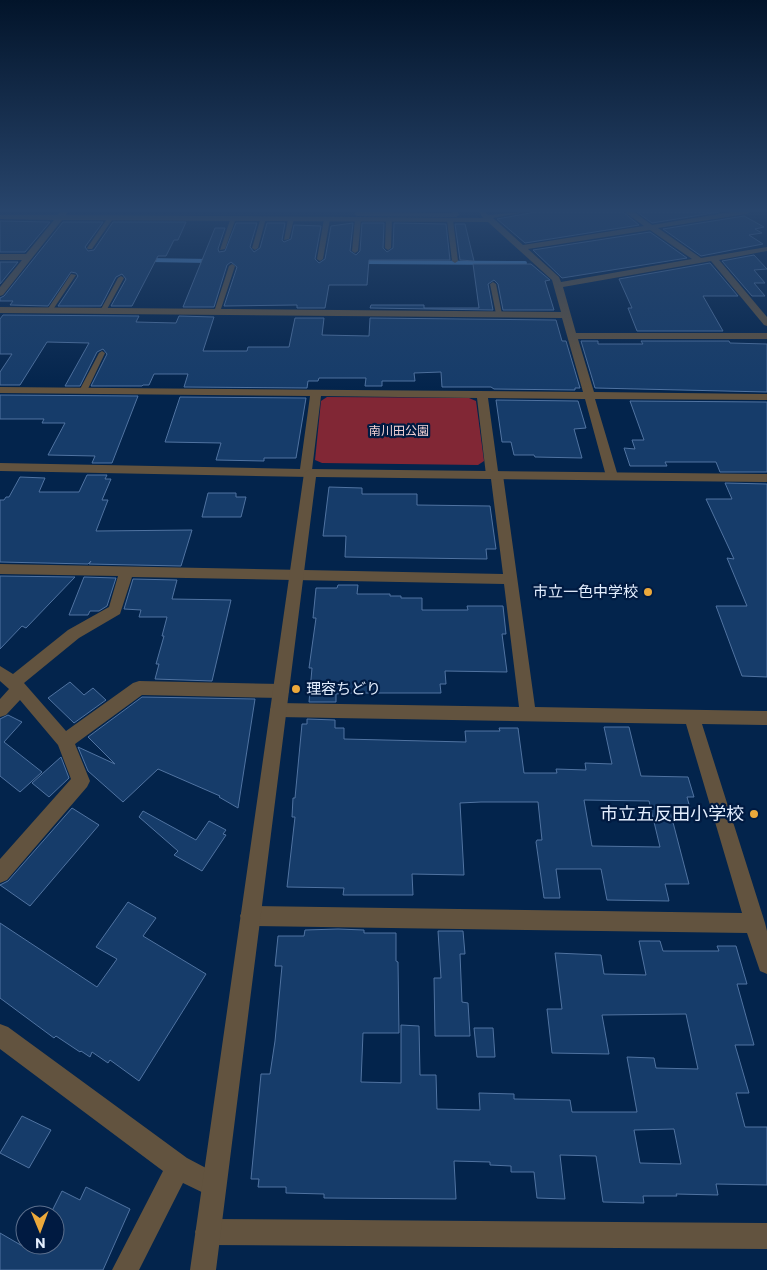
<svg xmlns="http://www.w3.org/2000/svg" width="767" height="1270" viewBox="0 0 767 1270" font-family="Commissioner,'Noto Sans JP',sans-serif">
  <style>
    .green { fill: #812735 }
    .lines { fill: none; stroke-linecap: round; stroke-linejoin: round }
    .stream { stroke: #4d88c7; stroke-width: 4 }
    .building { fill: #163c6a; stroke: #5073a1; fill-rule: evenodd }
    .service { fill: #62533f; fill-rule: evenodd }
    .minor { fill: #62533f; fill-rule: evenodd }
    .tertiary { fill: #62533f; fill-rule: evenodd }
    .poi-dot { fill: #eca93b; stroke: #001a41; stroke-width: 2 }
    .labels { text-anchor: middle; stroke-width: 4.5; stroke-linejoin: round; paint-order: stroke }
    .far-park-label { font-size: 12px; fill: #f4d3d5; stroke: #001a41 }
    .poi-label { font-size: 15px; fill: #e3eefe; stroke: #001a41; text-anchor: end }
    .near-poi-label { font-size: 18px; fill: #e3eefe; stroke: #001a41; text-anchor: end }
  </style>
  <rect width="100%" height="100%" fill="#03244c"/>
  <path class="green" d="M327,397L469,398L476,401L484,461L478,465L322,463L315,460L321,401Z"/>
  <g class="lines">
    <path class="stream" d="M149,260L209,261
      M362,262L525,263"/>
  </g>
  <path class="building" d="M536,212H623L639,225L525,243L497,219Z
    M637,212H719L652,223Z
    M744,216L764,227L755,229L762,233L749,235L763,244L701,256L663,229Z
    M0,221L50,222L25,252H0Z
    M63,222H103L85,247L88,251L94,250L113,222H186L178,240H174L166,256H158L132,306H111L126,279L122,274L116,277L101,306H58L78,276L76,273L71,272L48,306L10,305L13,301H0V298L4,296Z
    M236,223H257L250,247L254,252L260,248L267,223H285L282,240L284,242L291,239L294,225L321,226L315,259L319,263L325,259L331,226L353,223L350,251L356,255L360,251L362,223H384L383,248L387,252L393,248L394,223L446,224L450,260H369L367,285H329L325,308H297V305L224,306L237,267L231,262L227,265L214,307H183L215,228H225L218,249L219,252L225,251Z
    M455,224H465L474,261L460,260Z
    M650,232L687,258L562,278L533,250Z
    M754,255L767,269L754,270L765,283H754L765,296H752L722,261Z
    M0,262H18L0,284Z
    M710,263L738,296H703L723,331H637L628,308H632L619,279Z
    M473,264H531L550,280L545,281L554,310H503L498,284L494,280L488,284L493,310L370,308L371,305H424V308H479Z
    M3,315L139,316L136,322L176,323L179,316L214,317L203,351H247L248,347H289L295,318H324L322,335L369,336L370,318L556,320L562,341H566L580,388H575V390L494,389L491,387H442L441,372L414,373L415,381H382V386H365L366,378H319L318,381H308L307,388L184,387L188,374H154L149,385H143L142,386H91L107,354L103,349L97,352L80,386H65L89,343L47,342L20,385H0V372L12,354H0V319Z
    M581,341H598V344H643L641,341H729L730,343L767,344V392L595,388Z
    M0,395L138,396L112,463H92L95,456L48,455L65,423H42L44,419H0Z
    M180,397L306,398L296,458H264V461L216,460L221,443L165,442Z
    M496,400L578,401L586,428L574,429L582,458L535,457L534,455H514L511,442H502Z
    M630,401L767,402V472H720L716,462H665L667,466H630L624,448L635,449L632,440H644Z
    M87,475H107L105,479H111L102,500H108L96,531L192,530L181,566L89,564L91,561L88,564L0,562V500H4L6,497H9L20,477L45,478L39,492H79Z
    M725,483L767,484V677L742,676L716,606H747L727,558L734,559L706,499H732Z
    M329,487L362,488V494H417V505L490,506L496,549H486L487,559L345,557L346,536H323Z
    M208,493H236V497H246L241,517H202Z
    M0,576L75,577L26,628L22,626L0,649Z
    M84,577L116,578L107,606L99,611H90L88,615H69Z
    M133,579L177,580L172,599L231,600L212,681L155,679L159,664H156L164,636H162L167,617H139L141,610L124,609Z
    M338,585H358L357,594H390V596H401V598H422V610H468L467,606H503L506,634H502L507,672L445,671L446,684H440L441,693H347L336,694V702H309L312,668H309L316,618H313L316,588H337Z
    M70,682L84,695L93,688L106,700L74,723L48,698Z
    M142,697L255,699L238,808L219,797L220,796L158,769L123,802L88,771L78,747L115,764L88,737Z
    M8,715L22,722L4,742L42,772L20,792L0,776V719Z
    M307,719L335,720V728H344V739L466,742L465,731H500L499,728H518L524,773H557L556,769L586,770L585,763L612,764L604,727H629L641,776L688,777L694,797H687L690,808L669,807L689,884H665L669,901L607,900L601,869H556L560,898H544L536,842L537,840H542L538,802H481L460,803L464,875L412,874L413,895H343L344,888L287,887L295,817H292L293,798H295L302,724H307ZM584,800L649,801L660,847L592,846Z
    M61,757L69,778L49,797L32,783Z
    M72,808L99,825L30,906L0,885L8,881Z
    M143,811L196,840L209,821L226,830L223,834L226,835L202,871L174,855L178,851L139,817Z
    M128,902L156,918L143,936L206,974L139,1081L110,1060L108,1063L92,1052L90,1057L81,1051L80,1052L56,1036L54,1038L0,998V923L97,987L117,959L96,947Z
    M338,929L364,930V933H396V961L398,962L399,1033H363L361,1082L401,1083V1025L419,1026L420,1075H436L437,1109L480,1110L479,1093L514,1094V1099L570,1100L572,1112H637L627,1057L654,1058L656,1068L698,1069L686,1014L602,1015L609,1054L552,1053L547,1009H562L555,953L601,955L604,974L646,975L639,941H660L663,951H719L717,946H736L747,984H737L754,1045H735L749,1093H736L745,1127H767V1185L716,1184L718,1195L676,1194L677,1196H643L644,1203L603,1202L596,1156L560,1155L565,1199L537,1198L534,1172H511V1166L490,1165V1162L454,1161L456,1199L324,1198V1194L286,1193V1187H258L259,1179H251L261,1074H270L275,1041L282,966H275L278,936H304L305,930ZM674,1129L681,1164L640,1163L634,1130Z
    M438,931H463L465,954H460L462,1002L468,1003L470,1036H435L434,978H441Z
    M474,1028H493L495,1057H477Z
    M22,1116L51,1130L29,1168L0,1153Z
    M86,1187L130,1209L103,1270H0V1233L31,1251L35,1245H55V1215H50L62,1191L80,1200Z"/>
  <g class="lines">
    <path class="service" d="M452,212H458L459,215L456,217L357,216L354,214L357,212L453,213Z
      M109,216L114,217L92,249H88L87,248Z
      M231,217L236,218L225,249L220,250Z
      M261,217L266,218L258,248L255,250L252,248Z
      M291,217L294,219L289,239L284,240L288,219Z
      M327,217L330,219L323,259L320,261L317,259L324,219Z
      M358,217L361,219L358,251L355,253L352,251L355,219Z
      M389,217L392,219L391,248L388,250L385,248L386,219Z
      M450,218L453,220L458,261L455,263L452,261L447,220Z
      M232,264L235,266L220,312L215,313L214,312L229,266Z
      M71,274L76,275L52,311H48L47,310Z
      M121,276L124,278L106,311L101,312L100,311L118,278Z
      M493,282L496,284L502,314L499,316L496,314L490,284Z
      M102,351L105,353L87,391L80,393L79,391L99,353Z"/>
    <path class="minor" d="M60,212H68L66,215L483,218L479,212H485L488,215L525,212L493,218L523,245L644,226L625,212H634L652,225L731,212H750L746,214L658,228L701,258L767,247V251L719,260L767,317V326L764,325L711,261L563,287L576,333H767V339H578L594,392L767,394V400L595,399L618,476L612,480L606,476L585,399L488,398L498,471L503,475L535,707L767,711V725L702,724L765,923L767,931V974L760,971L747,933L250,926L243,923L240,916L243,909L250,906L742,913L686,724L278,717L272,715L270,710L272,705L278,703L519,707L504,584L132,577L120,614L79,638L24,683L66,731L133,683L139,681L281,684L287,686L289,691L287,696L281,698L142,695L75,744L90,781L87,787L7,880L0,883V859L71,779L58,745L20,700L6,715L0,717V699L9,689L0,681V666L13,674L68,630L109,607L118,576L0,574V564L503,574L491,479L486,475L477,398L321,396L312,470L316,473L310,477L0,471V463L300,469L310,396L0,393V387L583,392L562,318L0,313V307L561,312L552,280L488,222L62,220L3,295L0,296V287L22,260H0V254H26L54,220L0,219V215H58ZM650,230L692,259L561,282L559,277L528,249Z
      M0,1024L8,1027L187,1158L223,1177L226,1186L223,1195L214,1198L183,1183L139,1270H112L163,1171L0,1049Z
      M208,1219L767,1223V1249L208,1245L199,1241L195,1232L199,1223Z"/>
    <path class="tertiary" d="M310,469L767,474V482L316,477L216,1270H190L304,473Z"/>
  </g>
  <linearGradient id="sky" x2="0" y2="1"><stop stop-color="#02142a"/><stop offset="0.54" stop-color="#28456c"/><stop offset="1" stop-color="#28456c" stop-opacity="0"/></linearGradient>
  <rect width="767" height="390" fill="url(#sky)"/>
  <g class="poi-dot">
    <circle cx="648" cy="592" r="5"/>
    <circle cx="296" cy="689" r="5"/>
    <circle cx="754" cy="814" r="5"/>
  </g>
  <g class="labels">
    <g class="far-park-label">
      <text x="399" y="435">南川田公園</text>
    </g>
    <g class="poi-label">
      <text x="638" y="597">市立一色中学校</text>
      <text x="306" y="694" text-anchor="start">理容ちどり</text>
    </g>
    <g class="near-poi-label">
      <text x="744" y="820">市立五反田小学校</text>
    </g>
  </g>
  <g transform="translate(40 1230) rotate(179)"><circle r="24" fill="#001a41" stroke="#5b6f8d"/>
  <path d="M0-4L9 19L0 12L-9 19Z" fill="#eca93b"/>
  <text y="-8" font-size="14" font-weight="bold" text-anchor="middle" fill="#e3eefe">N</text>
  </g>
</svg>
